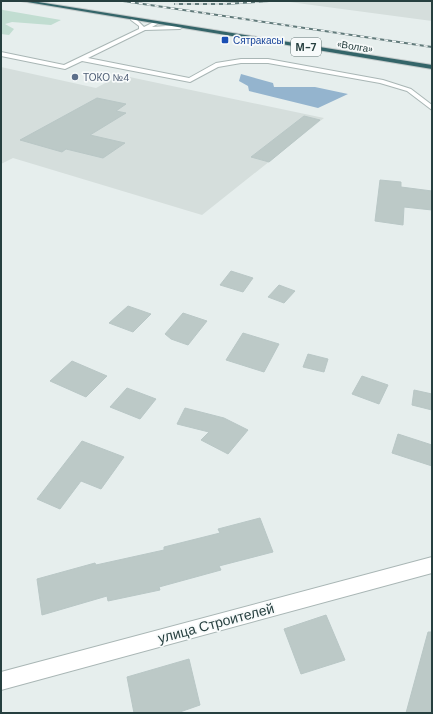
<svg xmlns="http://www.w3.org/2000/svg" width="433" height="714" viewBox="0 0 433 714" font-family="'DM Sans',sans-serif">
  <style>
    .built { fill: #d5dedc }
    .green { fill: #c1ddd1 }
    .water { fill: #94b4ce }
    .building { fill: #bcc9c7; stroke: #b9c7c6 }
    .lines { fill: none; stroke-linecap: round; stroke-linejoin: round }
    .street-casing { stroke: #a9b6b5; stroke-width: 2 }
    .highway-casing { stroke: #c2c9c9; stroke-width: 2 }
    .street { fill: #fff; fill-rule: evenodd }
    .highway { fill: #346569; fill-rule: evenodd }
    .rail-casing { stroke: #617a7a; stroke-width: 2 }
    .rail { stroke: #f7fafa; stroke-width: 1.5; stroke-dasharray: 4; stroke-linecap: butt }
    .transit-dot { fill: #1a4fb4; stroke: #f7fafa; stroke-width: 1.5 }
    .service-dot { fill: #5c6f8a; stroke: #f7fafa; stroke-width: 1.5 }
    .labels { text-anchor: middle; stroke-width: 3.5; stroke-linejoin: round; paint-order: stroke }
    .far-transit-label { font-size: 10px; fill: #164399; stroke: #f7fafa; text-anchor: start }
    .far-street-label { font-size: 10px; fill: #263f3f; stroke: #f7fafa }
    .far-service-label { font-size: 10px; fill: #4e5e75; stroke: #f7fafa; text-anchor: start }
    .shield { fill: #f7fafa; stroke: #657777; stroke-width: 1 }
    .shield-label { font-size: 11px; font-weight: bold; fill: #263f3f }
    .near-street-label { font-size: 14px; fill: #263f3f; stroke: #f7fafa }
  </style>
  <rect width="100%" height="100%" fill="#e6eeed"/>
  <path class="built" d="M282,1H432V21Z
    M1,67L96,88L120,75L324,118L202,215L13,158L1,164Z"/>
  <path class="green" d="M1,9L3,10L61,20L51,25L12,22L5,24L14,29L9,35L1,34Z"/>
  <path class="water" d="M241,74L273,83L274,87H315L348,94L318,108L249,91L248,86L239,81Z"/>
  <path class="building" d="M97,98L126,104L116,111L126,113L90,135L125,143L103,158L66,149L62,152L20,140Z
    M304,116L320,120L269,162L251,157Z
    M380,180L401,182V187L432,191V210L404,207L403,225L375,221Z
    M231,271L253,278L243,292L220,285Z
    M279,285L295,291L284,303L268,297Z
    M128,306L151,314L133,332L109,323Z
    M183,313L207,321L188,345L171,339L165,334Z
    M243,333L279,344L264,372L226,360Z
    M308,354L328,359L324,372L303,367Z
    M72,361L107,376L86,397L50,381Z
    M362,376L388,385L379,404L352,394Z
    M127,388L156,399L140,419L110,407Z
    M414,390L432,394V410L412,405Z
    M185,408L224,418L248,430L228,454L201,440L209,432L177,424Z
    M398,434L432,445V466L392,453Z
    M82,441L124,457L101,489L81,481L60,509L37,499Z
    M260,518L273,552L219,566L221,570L159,587L160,590L108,601L107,596L42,615L37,579L95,563L96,565L164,550V547L220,533L218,529Z
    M326,615L345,660L301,674L284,629Z
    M428,632H432V713H406Z
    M189,659L200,705L177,713H134L127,677Z"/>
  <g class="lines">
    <g class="street-casing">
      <path id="street" d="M131,18H135L144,27L156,21L159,23L152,27L180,25L183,27L180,29L145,30L88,58L189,78L216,63L241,59H268L383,80L411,89L432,105V110L407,91L380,83L268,63H241L218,67L190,82L82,61L65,69L1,56V52L64,65L139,29V26L131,20Z
        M432,557V573L1,690V672Z"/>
    </g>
    <g class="highway-casing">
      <path id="highway" d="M21,1H32L432,65V69Z"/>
    </g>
    <use href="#street" class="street"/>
    <use href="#highway" class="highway"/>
    <g class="rail-casing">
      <path id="rail" d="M123,1L432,47
        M175,4H225L269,1"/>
    </g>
    <use href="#rail" class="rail"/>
  </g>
  <rect class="transit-dot" x="221" y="36" width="8" height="8" rx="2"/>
  <circle class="service-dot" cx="75" cy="77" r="4"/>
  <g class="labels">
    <g class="far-transit-label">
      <text x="233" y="44">Сятракасы</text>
    </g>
    <g class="far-street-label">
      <text transform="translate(355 46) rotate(9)" y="4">«Волга»</text>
    </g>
    <g class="far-service-label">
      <text x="83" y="81">ТОКО №4</text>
    </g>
    <rect class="shield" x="291" y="38" width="30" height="18" rx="3"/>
    <g class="shield-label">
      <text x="306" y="51">М-7</text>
    </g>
    <g class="near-street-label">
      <text transform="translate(216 623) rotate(-15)" y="5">улица Строителей</text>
    </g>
  </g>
  <rect width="433" height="714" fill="none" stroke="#263f3f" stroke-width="4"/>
</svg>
